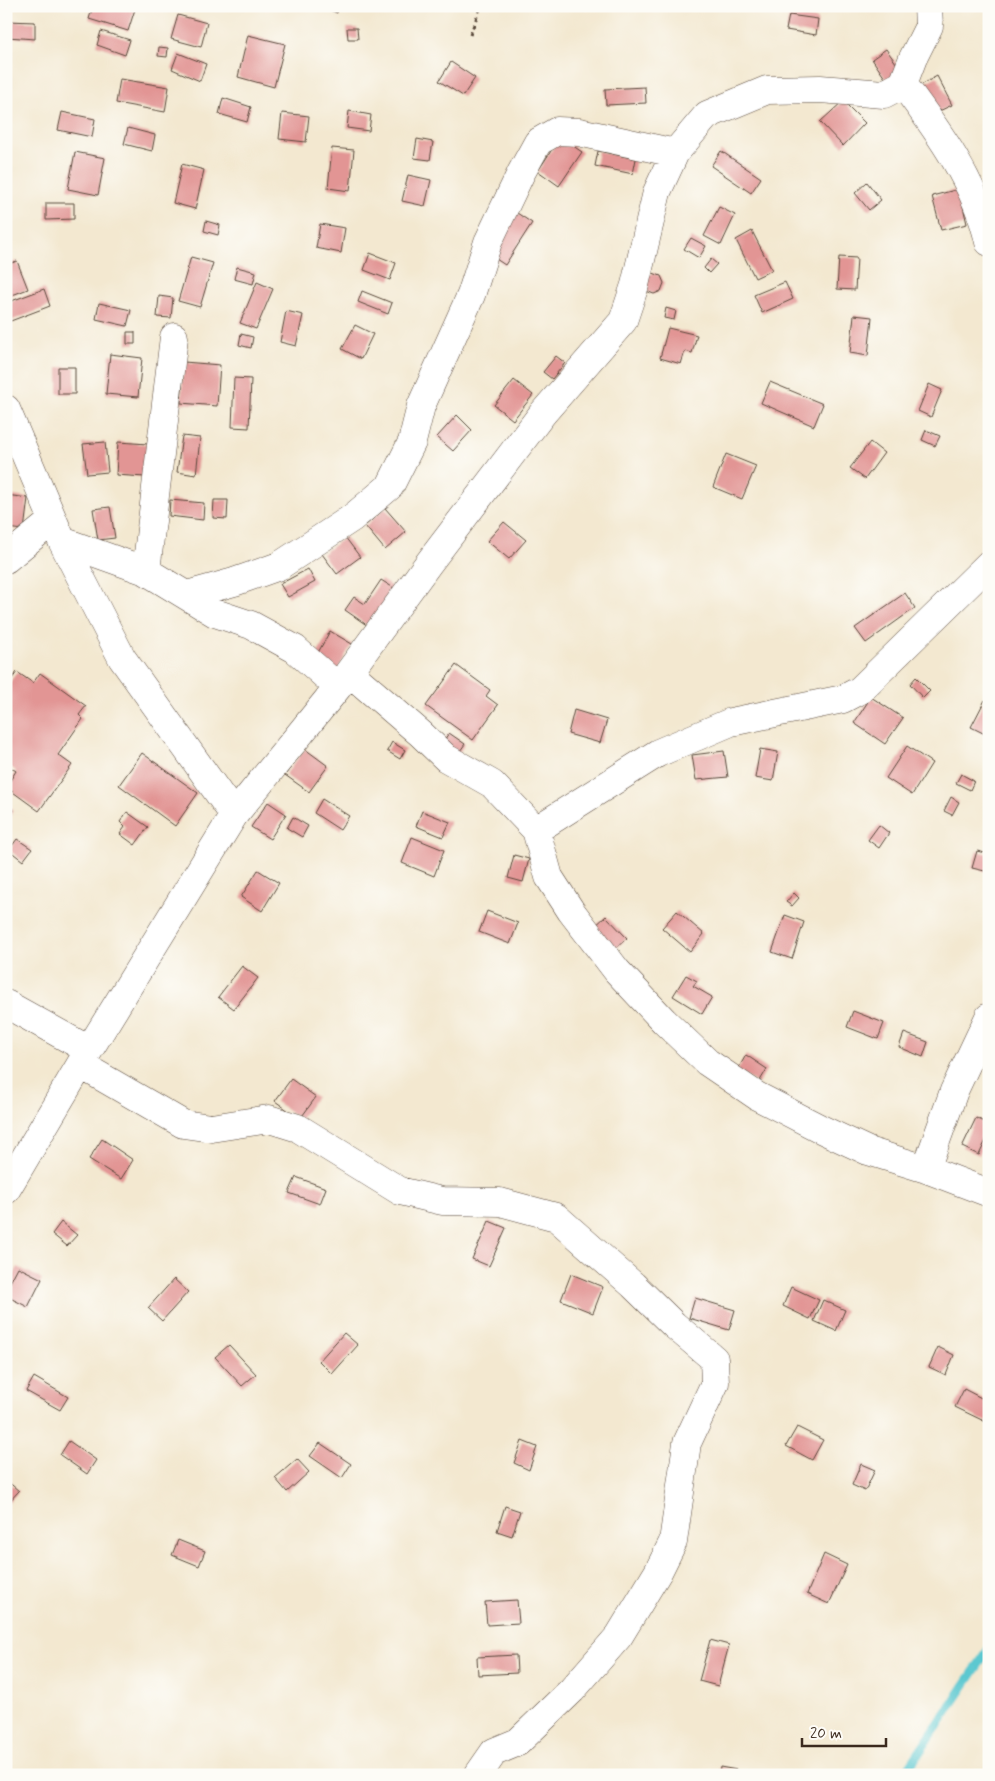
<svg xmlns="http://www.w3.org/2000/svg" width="995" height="1781" viewBox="0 0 995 1781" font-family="Mynerve,sans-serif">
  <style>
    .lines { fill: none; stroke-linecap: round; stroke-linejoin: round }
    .stream { stroke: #5bc8d0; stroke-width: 9 }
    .building { fill: #e29594 }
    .minor-casing { stroke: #574639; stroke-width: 29 }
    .path { stroke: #574639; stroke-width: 3; stroke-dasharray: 4 4; stroke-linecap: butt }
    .minor { stroke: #fff; stroke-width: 28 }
  </style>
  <rect width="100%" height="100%" fill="#fdfcf7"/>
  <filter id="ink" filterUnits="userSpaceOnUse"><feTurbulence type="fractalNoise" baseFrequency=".02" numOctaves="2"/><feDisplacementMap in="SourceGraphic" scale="10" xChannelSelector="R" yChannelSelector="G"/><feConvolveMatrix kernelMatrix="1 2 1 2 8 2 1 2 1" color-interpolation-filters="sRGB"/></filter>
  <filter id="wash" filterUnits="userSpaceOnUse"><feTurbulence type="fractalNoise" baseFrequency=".0096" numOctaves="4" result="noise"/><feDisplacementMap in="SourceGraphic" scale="20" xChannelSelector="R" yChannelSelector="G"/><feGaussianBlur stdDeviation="1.12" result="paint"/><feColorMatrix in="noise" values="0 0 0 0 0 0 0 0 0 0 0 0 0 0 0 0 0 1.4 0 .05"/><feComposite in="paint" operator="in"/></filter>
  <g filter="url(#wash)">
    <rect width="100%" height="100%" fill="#f3e8d0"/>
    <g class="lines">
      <path class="stream" d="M904,1775L989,1649"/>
    </g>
    <g id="blocks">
      <path class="building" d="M93,6H136L128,31L89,19Z
        M320,6H339L337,13Z
        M860,6H872L870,10Z
        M178,15L207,23L201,47L171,39Z
        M789,15L818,19L816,35L786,30Z
        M7,21L35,22V39L7,37Z
        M347,28H357L358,39H348Z
        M101,31L130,40L125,55L97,45Z
        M248,35L285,44L274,87L238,77Z
        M159,47L168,48L167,57L158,56Z
        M886,49L904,74L889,84L872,59Z
        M178,53L206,64L200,81L172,69Z
        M451,62L475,78L463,96L439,81Z
        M937,76L952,105L935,113L921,85Z
        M120,79L169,87L165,112L116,103Z
        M645,87L646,103L606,105L605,89Z
        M223,98L251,107L247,122L219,114Z
        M843,101L865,123L843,146L820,122Z
        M349,111L371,115L369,131L347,128Z
        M62,112L95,119L92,137L58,130Z
        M282,113L309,116L306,142L279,139Z
        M128,128L155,135L152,151L124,144Z
        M560,137L582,152L559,186L538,171Z
        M417,139L433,142L430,160L414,158Z
        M332,148L354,150L350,191L328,188Z
        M598,151L636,159L633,174L595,166Z
        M721,151L761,178L751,193L711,166Z
        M75,152L105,158L98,195L68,189Z
        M182,164L204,170L195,209L173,203Z
        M408,175L431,180L425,206L402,201Z
        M867,182L881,200L869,210L855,193Z
        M959,189L967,224L941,230L932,196Z
        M46,203H74V219L46,220Z
        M719,207L735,215L721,245L704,236Z
        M517,213L532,223L505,265L490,255Z
        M206,221L220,225L218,235L204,231Z
        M320,224L345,228L341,253L316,248Z
        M752,231L772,270L755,278L736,240Z
        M691,238L706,246L699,258L684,249Z
        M370,253L396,263L390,280L364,270Z
        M191,257L213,263L200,307L178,301Z
        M839,257L857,258L855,290L837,289Z
        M711,259L717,264L709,273L704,268Z
        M17,261L28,289L7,297L6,265Z
        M237,267L256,272L253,284L234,279Z
        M653,273L661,276L664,283L661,291L654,294L646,291V276Z
        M257,282L273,289L256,329L240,323Z
        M785,282L793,299L762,313L754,295Z
        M44,289L50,306L8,322L6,317V303Z
        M362,291L392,303L388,314L358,302Z
        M159,296L173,298L171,318L157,317Z
        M99,303L131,310L127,326L96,319Z
        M666,308L676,311L674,320L664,318Z
        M286,311L303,315L296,346L280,342Z
        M854,315L872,317L868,356L850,353Z
        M355,325L373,334L361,359L342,349Z
        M668,328L697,335L692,353L685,351L681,364L660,358Z
        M127,332H135V344H127Z
        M241,334L253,337L251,348L239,345Z
        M110,354L142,358L138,397L106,394Z
        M556,356L565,363L552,379L543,372Z
        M184,362L220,365L217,406L181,403Z
        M58,367H75V394H58Z
        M234,378L251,379L249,428L232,427Z
        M514,380L533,395L513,420L494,405Z
        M770,382L823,404L814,426L761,403Z
        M929,384L942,390L931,417L918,411Z
        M457,415L472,430L453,451L437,437Z
        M926,430L940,436L935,446L922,440Z
        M182,436L200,438L196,475L177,472Z
        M105,442L108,472L87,474L83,444Z
        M118,442L148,444L145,477L116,475Z
        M870,442L884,453L865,479L850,468Z
        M726,454L756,466L742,499L713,487Z
        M6,495L28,498L24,530L6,528Z
        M170,500L204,503L203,520L169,516Z
        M214,500H228L227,519L213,518Z
        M110,507L115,538L98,540L93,509Z
        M385,508L406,532L385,550L365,526Z
        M504,522L526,540L509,559L487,541Z
        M345,537L360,557L337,574L322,554Z
        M308,569L315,582L288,597L280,584Z
        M381,580L397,590L371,628L345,610L354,597L365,604Z
        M905,593L915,608L866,643L855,628Z
        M330,631L352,644L337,671L315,658Z
        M456,665L490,690L486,696L498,705L473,740L426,706Z
        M17,672L33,683L40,673L86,706L79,715L83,719L58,755L72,765L39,811L6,787L16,771L6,764V687Z
        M916,677L930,691L923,698L910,684Z
        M871,697L903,718L885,744L854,723Z
        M985,700L989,702V726L985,734L971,727Z
        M574,710L607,720L600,743L568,734Z
        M449,733L465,744L455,758L440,746Z
        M392,742L405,750L400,759L387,751Z
        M907,746L932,763L912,795L886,778Z
        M305,749L328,766L309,792L285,775Z
        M760,749L778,752L773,781L755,778Z
        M724,751L728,777L696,780L692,755Z
        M142,753L198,793L175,826L119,785Z
        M961,774L974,781L970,790L956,783Z
        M951,797L959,802L952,815L944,811Z
        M322,799L349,816L340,830L314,813Z
        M268,802L286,814L270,839L251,827Z
        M6,805L14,810L6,821Z
        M422,811L450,822L443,837L416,826Z
        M127,812L148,827L135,845L120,834L125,827L120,822Z
        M293,817L308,826L302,837L287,828Z
        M879,825L889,833L879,848L868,840Z
        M412,837L444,850L434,876L402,863Z
        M17,839L32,849L23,861L9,850Z
        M977,851L989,854V872L972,868Z
        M514,855L529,859L523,882L508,878Z
        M258,870L279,883L262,911L241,897Z
        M794,893L799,898L792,906L786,902Z
        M487,911L518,923L510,944L479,932Z
        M677,911L704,934L690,952L662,928Z
        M785,915L804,922L792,959L772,952Z
        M606,916L627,938L614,950L593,928Z
        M242,966L258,978L234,1009L218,997Z
        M686,975L697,981L693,986L712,997L702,1014L673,996Z
        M853,1011L884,1023L878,1039L847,1027Z
        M904,1033L928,1042L923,1057L899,1047Z
        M746,1055L767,1069L758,1084L737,1071Z
        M291,1079L316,1097L300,1119L275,1101Z
        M976,1118L989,1124V1134L979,1155L962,1147Z
        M102,1139L133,1160L121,1179L89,1159Z
        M296,1177L326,1188L320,1204L289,1193Z
        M489,1221L506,1228L489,1266L472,1259Z
        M61,1222L77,1235L67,1246L52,1234Z
        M18,1267L42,1279L28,1307L6,1296V1290Z
        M571,1274L603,1287L593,1313L561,1300Z
        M174,1279L188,1292L162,1321L148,1308Z
        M791,1287L819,1300L810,1319L783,1306Z
        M695,1298L735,1310L729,1330L689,1318Z
        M823,1300L845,1310L836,1331L814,1321Z
        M344,1333L358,1345L332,1374L319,1361Z
        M229,1345L256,1374L242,1386L215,1357Z
        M938,1347L954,1355L946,1375L929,1367Z
        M34,1377L68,1397L60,1410L26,1391Z
        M964,1389L989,1402L988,1423L955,1407Z
        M797,1427L823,1440L812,1460L786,1446Z
        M69,1441L96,1460L87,1474L60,1455Z
        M522,1441L537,1447L529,1470L514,1463Z
        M320,1443L351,1464L342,1478L310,1456Z
        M297,1459L309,1472L287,1492L275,1478Z
        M861,1464L875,1470L865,1491L852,1485Z
        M6,1480L19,1491L7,1504H6Z
        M505,1506L520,1511L512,1536L497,1531Z
        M178,1540L205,1551L199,1566L172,1555Z
        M824,1554L847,1565L829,1604L807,1594Z
        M517,1600L519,1623L487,1625L485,1602Z
        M710,1640L729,1645L718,1686L699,1681Z
        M516,1655L517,1673L478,1675L477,1657Z
        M720,1767L737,1770L736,1775H719Z"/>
    </g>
  </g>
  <g filter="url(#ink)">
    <use href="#blocks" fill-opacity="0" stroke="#574639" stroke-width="1"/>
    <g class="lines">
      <g class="minor-casing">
        <path id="minor" d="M903,84C939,132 976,183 989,242
          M6,409L62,541L122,658L234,815
          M62,541L146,571L215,613L251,625L295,649L338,687
          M6,559L53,520
          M146,571L174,337
          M187,595L234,582L279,566L352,518L390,486L412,442L421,406L471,295L488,242L521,173L538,142L557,131L579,132L675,153
          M349,672L421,734L446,758L492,784L536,830L549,877L571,911L617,971L664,1021L707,1062L757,1096L823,1130L868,1151L926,1169L989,1193
          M536,830L658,753L731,722L843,699L860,690L989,564
          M6,1004L89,1050
          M81,1065L183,1124L211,1128L269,1119L298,1128L400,1191L442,1201L500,1202L556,1217L633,1285L674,1325L714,1359L715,1383L687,1443L673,1542L658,1572L619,1636L572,1690L518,1742L494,1752L478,1775
          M926,1169L954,1091L989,1017
          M6,1190L89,1050L234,815L338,687L428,564L543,413L623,321L635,285L657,192L675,153L707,115L767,90L820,89L884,94L903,84L913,58L929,26L928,6"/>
      </g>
      <path class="path" d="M470,35L481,6"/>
      <use href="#minor" class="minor"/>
    </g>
  </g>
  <rect width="995" height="1781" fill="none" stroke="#fdfcf7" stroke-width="25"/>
  <path d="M802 1738v8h84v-8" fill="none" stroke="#3b2a1e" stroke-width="2.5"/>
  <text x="810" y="1738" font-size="15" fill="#3b2a1e" stroke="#fdfcf7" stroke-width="4" paint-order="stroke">20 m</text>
</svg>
